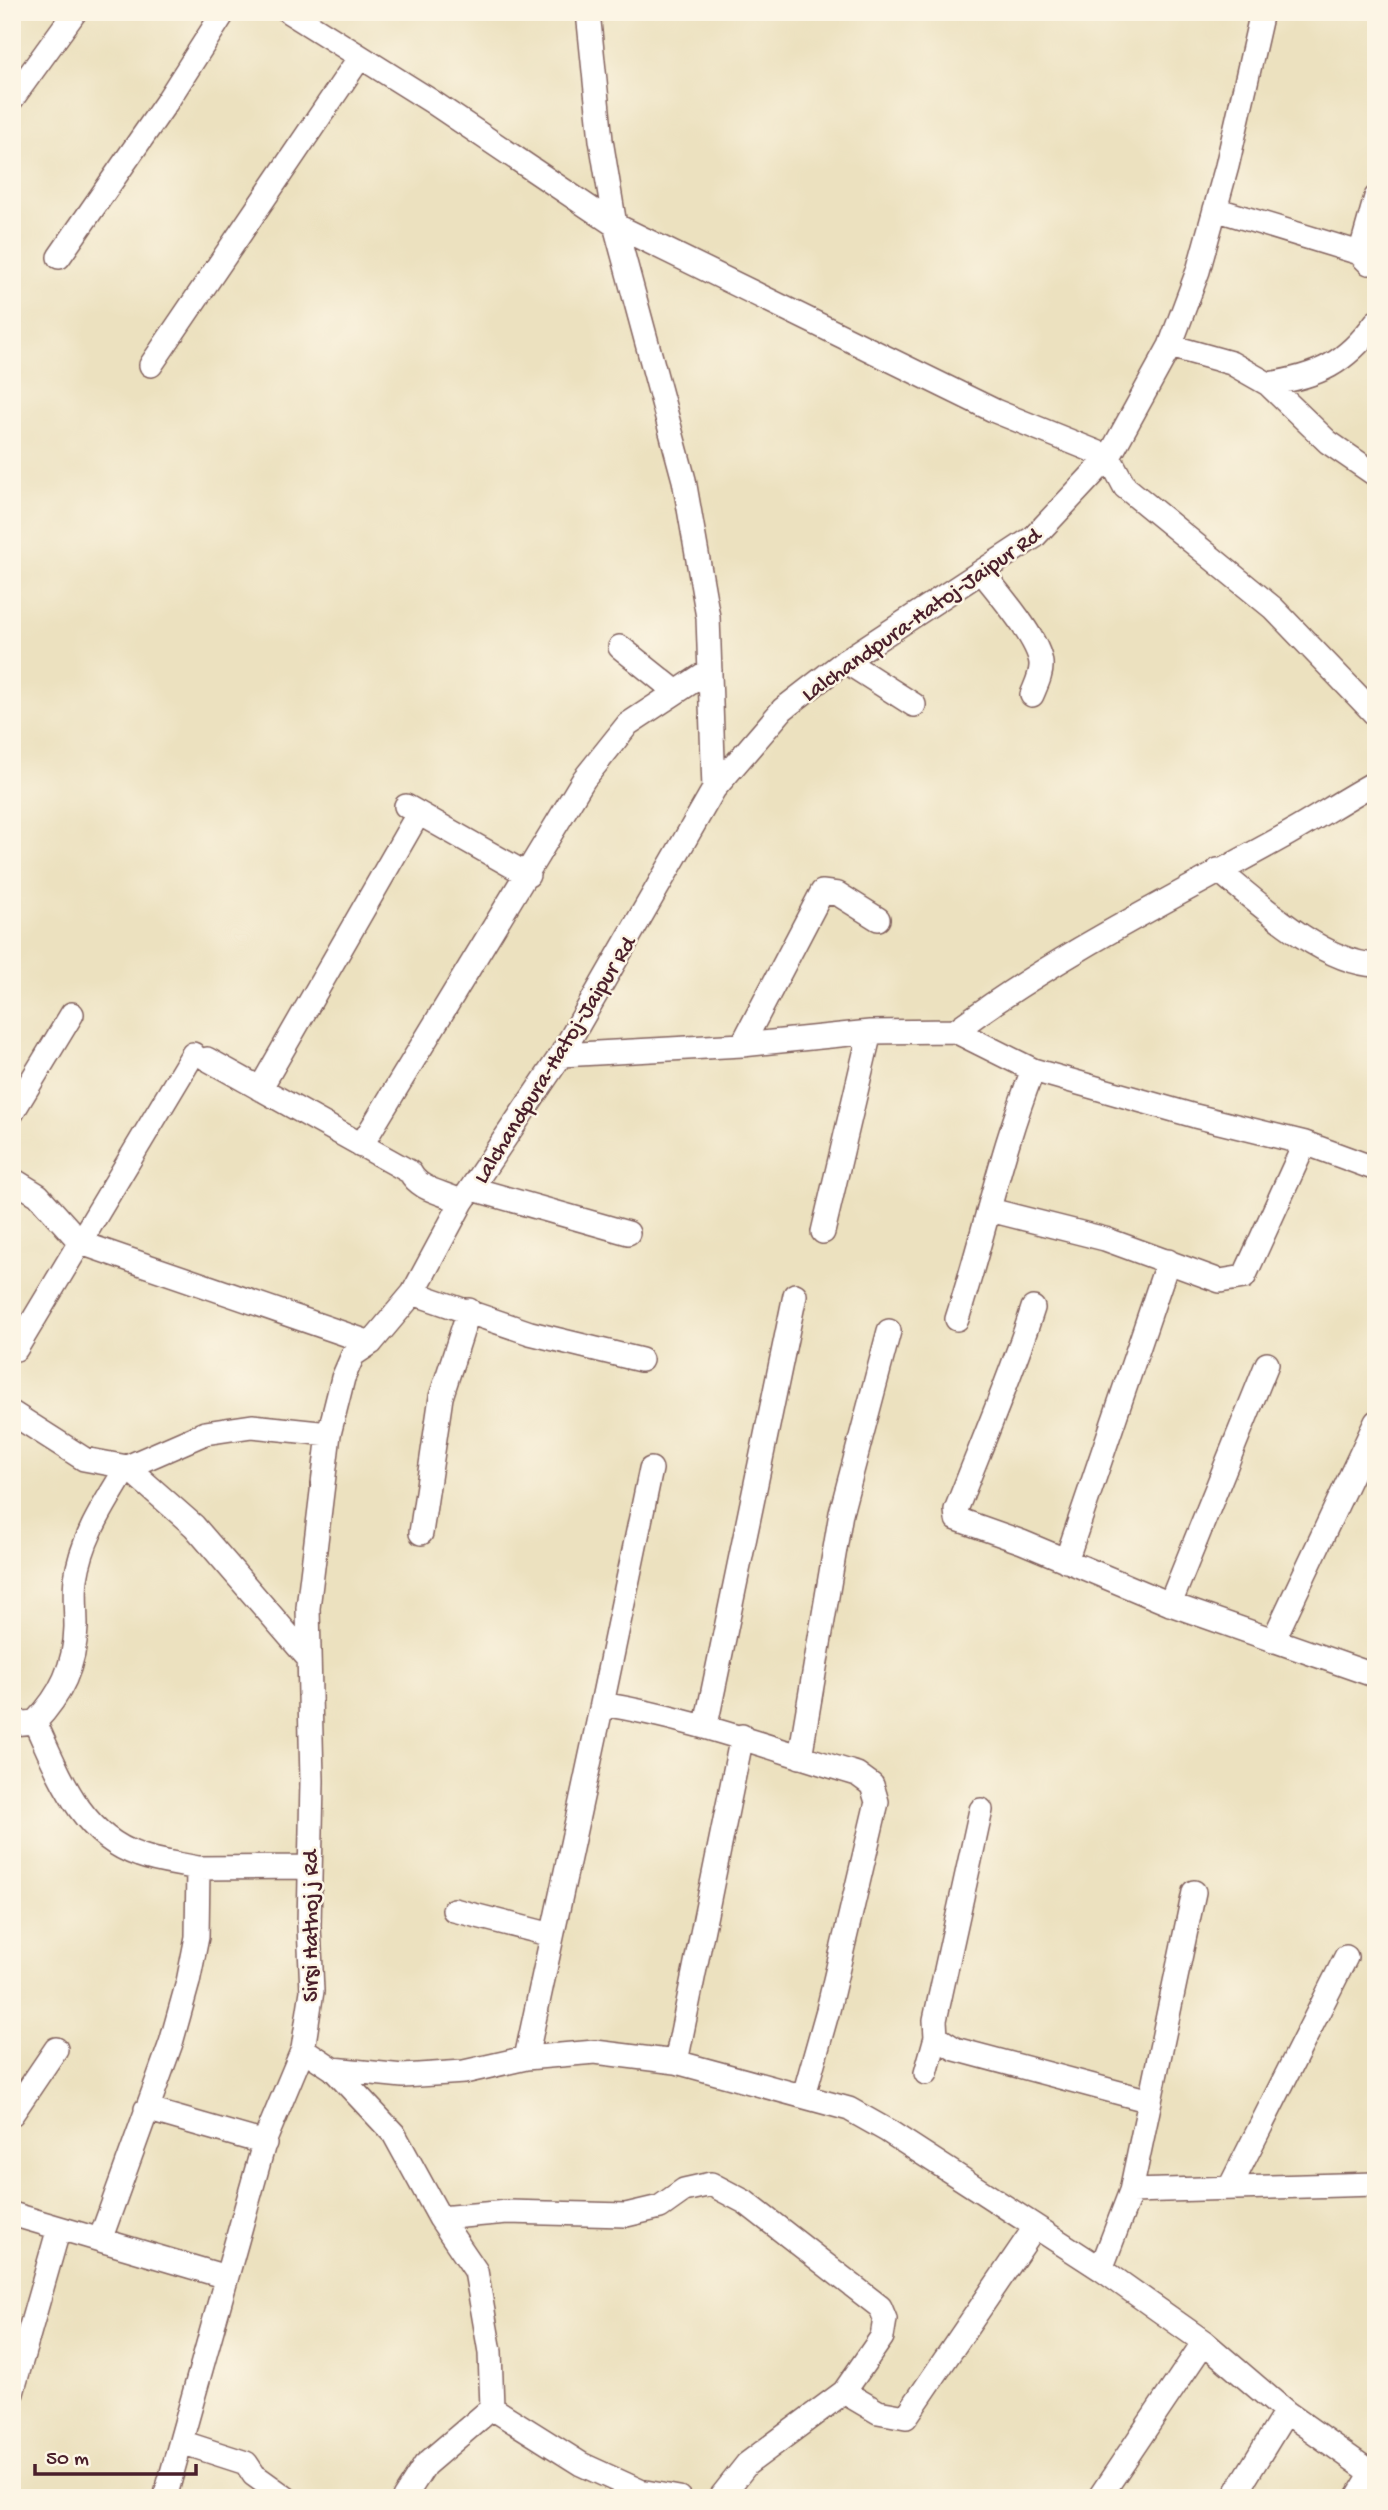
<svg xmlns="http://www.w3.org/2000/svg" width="1388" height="2510" viewBox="0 0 1388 2510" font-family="'Gochi Hand',sans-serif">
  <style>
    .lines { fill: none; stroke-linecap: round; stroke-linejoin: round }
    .minor-casing { stroke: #83635f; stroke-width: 26 }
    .minor { stroke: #fff; stroke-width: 23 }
    .labels { text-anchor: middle; stroke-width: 5; stroke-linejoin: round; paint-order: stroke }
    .street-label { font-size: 23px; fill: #4a1f2b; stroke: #fcf5e5 }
  </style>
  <rect width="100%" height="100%" fill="#fcf5e5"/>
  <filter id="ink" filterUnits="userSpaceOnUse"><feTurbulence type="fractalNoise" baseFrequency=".0143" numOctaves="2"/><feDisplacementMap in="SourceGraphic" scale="14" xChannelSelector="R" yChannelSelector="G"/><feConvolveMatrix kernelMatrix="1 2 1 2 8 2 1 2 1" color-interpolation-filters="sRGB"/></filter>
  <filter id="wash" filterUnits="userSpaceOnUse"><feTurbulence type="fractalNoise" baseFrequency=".00686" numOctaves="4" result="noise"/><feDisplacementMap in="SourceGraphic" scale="28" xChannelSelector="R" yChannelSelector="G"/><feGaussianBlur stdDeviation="1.57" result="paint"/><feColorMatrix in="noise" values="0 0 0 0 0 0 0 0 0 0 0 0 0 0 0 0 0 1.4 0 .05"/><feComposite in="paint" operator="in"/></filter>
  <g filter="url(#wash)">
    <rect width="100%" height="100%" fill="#ece1bf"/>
  </g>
  <g filter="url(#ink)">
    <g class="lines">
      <g class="minor-casing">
        <path id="minor" d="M289,12L431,101L615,225L995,411L1109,457L1125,487L1273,608L1376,715
          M588,12L601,140L615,225L684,480L708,617L714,789
          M12,99L75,12
          M1215,209L1376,258
          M59,257L166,103L224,12
          M1369,263L1360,254L1376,197
          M1170,346L1231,363L1268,384L1328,442L1376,475
          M151,365L360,57
          M1268,384C1319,376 1345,364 1376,322
          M983,573C999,594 1038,638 1041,663C1042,674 1036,685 1032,695
          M620,647L675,691
          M845,661L914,705
          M406,806L528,875
          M1218,870C1258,903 1322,963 1376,965
          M955,1031C1057,955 1169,900 1279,839C1312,821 1343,800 1376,782
          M742,1045L822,892L838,894L878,919
          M561,1055L742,1045L870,1032L955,1031L1033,1070L1195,1116L1305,1143L1376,1169
          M207,1059L410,1172C420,1191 443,1192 462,1202
          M260,1089L418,814
          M12,1113L72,1014
          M361,1146L584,779L628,724L710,670
          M12,1179L38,1195L81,1243L371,1343
          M473,1189L628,1233
          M990,1210L1105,1239L1220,1281L1244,1277L1305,1143
          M823,1232L870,1032
          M413,1293L530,1333L641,1360
          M1033,1308C1011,1377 982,1443 956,1510L957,1519L1022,1542L1170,1604L1376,1676
          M957,1319C984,1236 1001,1150 1033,1070
          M16,1349L193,1054
          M12,1413L84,1459L127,1467L205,1433L252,1426L329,1434
          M421,1533L441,1397L469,1310
          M1066,1561L1168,1261
          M1170,1604L1267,1364
          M1273,1641L1376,1422
          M602,1704L651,1469
          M35,1722C59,1774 80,1835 139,1855C158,1862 179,1864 198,1868L197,1937L188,1982L171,2043L100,2240
          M12,1724L35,1722C61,1695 75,1666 76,1627C76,1611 74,1594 76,1579C82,1536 106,1503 127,1467L194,1526L309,1659
          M706,1725L795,1295
          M800,1757L841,1513L889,1331
          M981,1810L935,2020L936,2037L955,2049L1150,2101
          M198,1868L308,1867
          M454,1910L552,1935
          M303,2049L333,2069L394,2134L440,2218L476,2271L490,2352L492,2408L425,2465L404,2498
          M526,2058L602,1704C691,1718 772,1749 857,1774L872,1785L877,1802L828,2010L804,2095
          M676,2062L742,1736
          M333,2069L403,2076L464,2072L526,2058L595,2052L676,2062L849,2109L888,2131L1101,2269L1204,2342L1286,2412L1376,2476
          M926,2073L936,2037
          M146,2109L265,2143
          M12,2114L56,2049
          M1230,2187L1346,1957
          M1131,2191L1376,2184
          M12,2214L226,2277
          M440,2218L507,2212L626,2215L660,2207L684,2190L711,2184L745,2202L880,2307L885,2319L882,2337L844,2392L747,2464L720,2498
          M1101,2269L1131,2191L1194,1892
          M844,2392L878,2412L906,2417L1034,2229
          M12,2393L59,2228
          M492,2408L581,2464L640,2491L679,2498
          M181,2442L246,2463L254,2475L286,2498
          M165,2498L265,2140L303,2049L312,1991L309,1926L312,1781L308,1608L329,1434L343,1378L353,1355L371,1343L413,1293L462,1202L561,1055L714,789L783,709L845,661L1034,537L1109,457L1170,346L1198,271L1227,166L1262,12
          M1099,2498L1204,2342
          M1233,2498L1286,2412
          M1357,2498L1372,2473"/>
      </g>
      <use href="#minor" class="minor"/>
    </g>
  </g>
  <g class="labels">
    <g class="street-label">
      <text transform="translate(920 613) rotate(-35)" y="8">Lalchandpura-Hatoj-Jaipur Rd</text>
      <text transform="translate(553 1059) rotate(-58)" y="8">Lalchandpura-Hatoj-Jaipur Rd</text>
      <text transform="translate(309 1926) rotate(-90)" y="8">Sirsi Hathoj j Rd</text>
    </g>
  </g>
  <rect width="1388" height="2510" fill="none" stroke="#fcf5e5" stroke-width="42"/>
  <path d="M35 2464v10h161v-10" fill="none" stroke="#4a1f2b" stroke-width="3.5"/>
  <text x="46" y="2464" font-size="21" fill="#4a1f2b" stroke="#fcf5e5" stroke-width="5" paint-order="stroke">50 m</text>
</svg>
